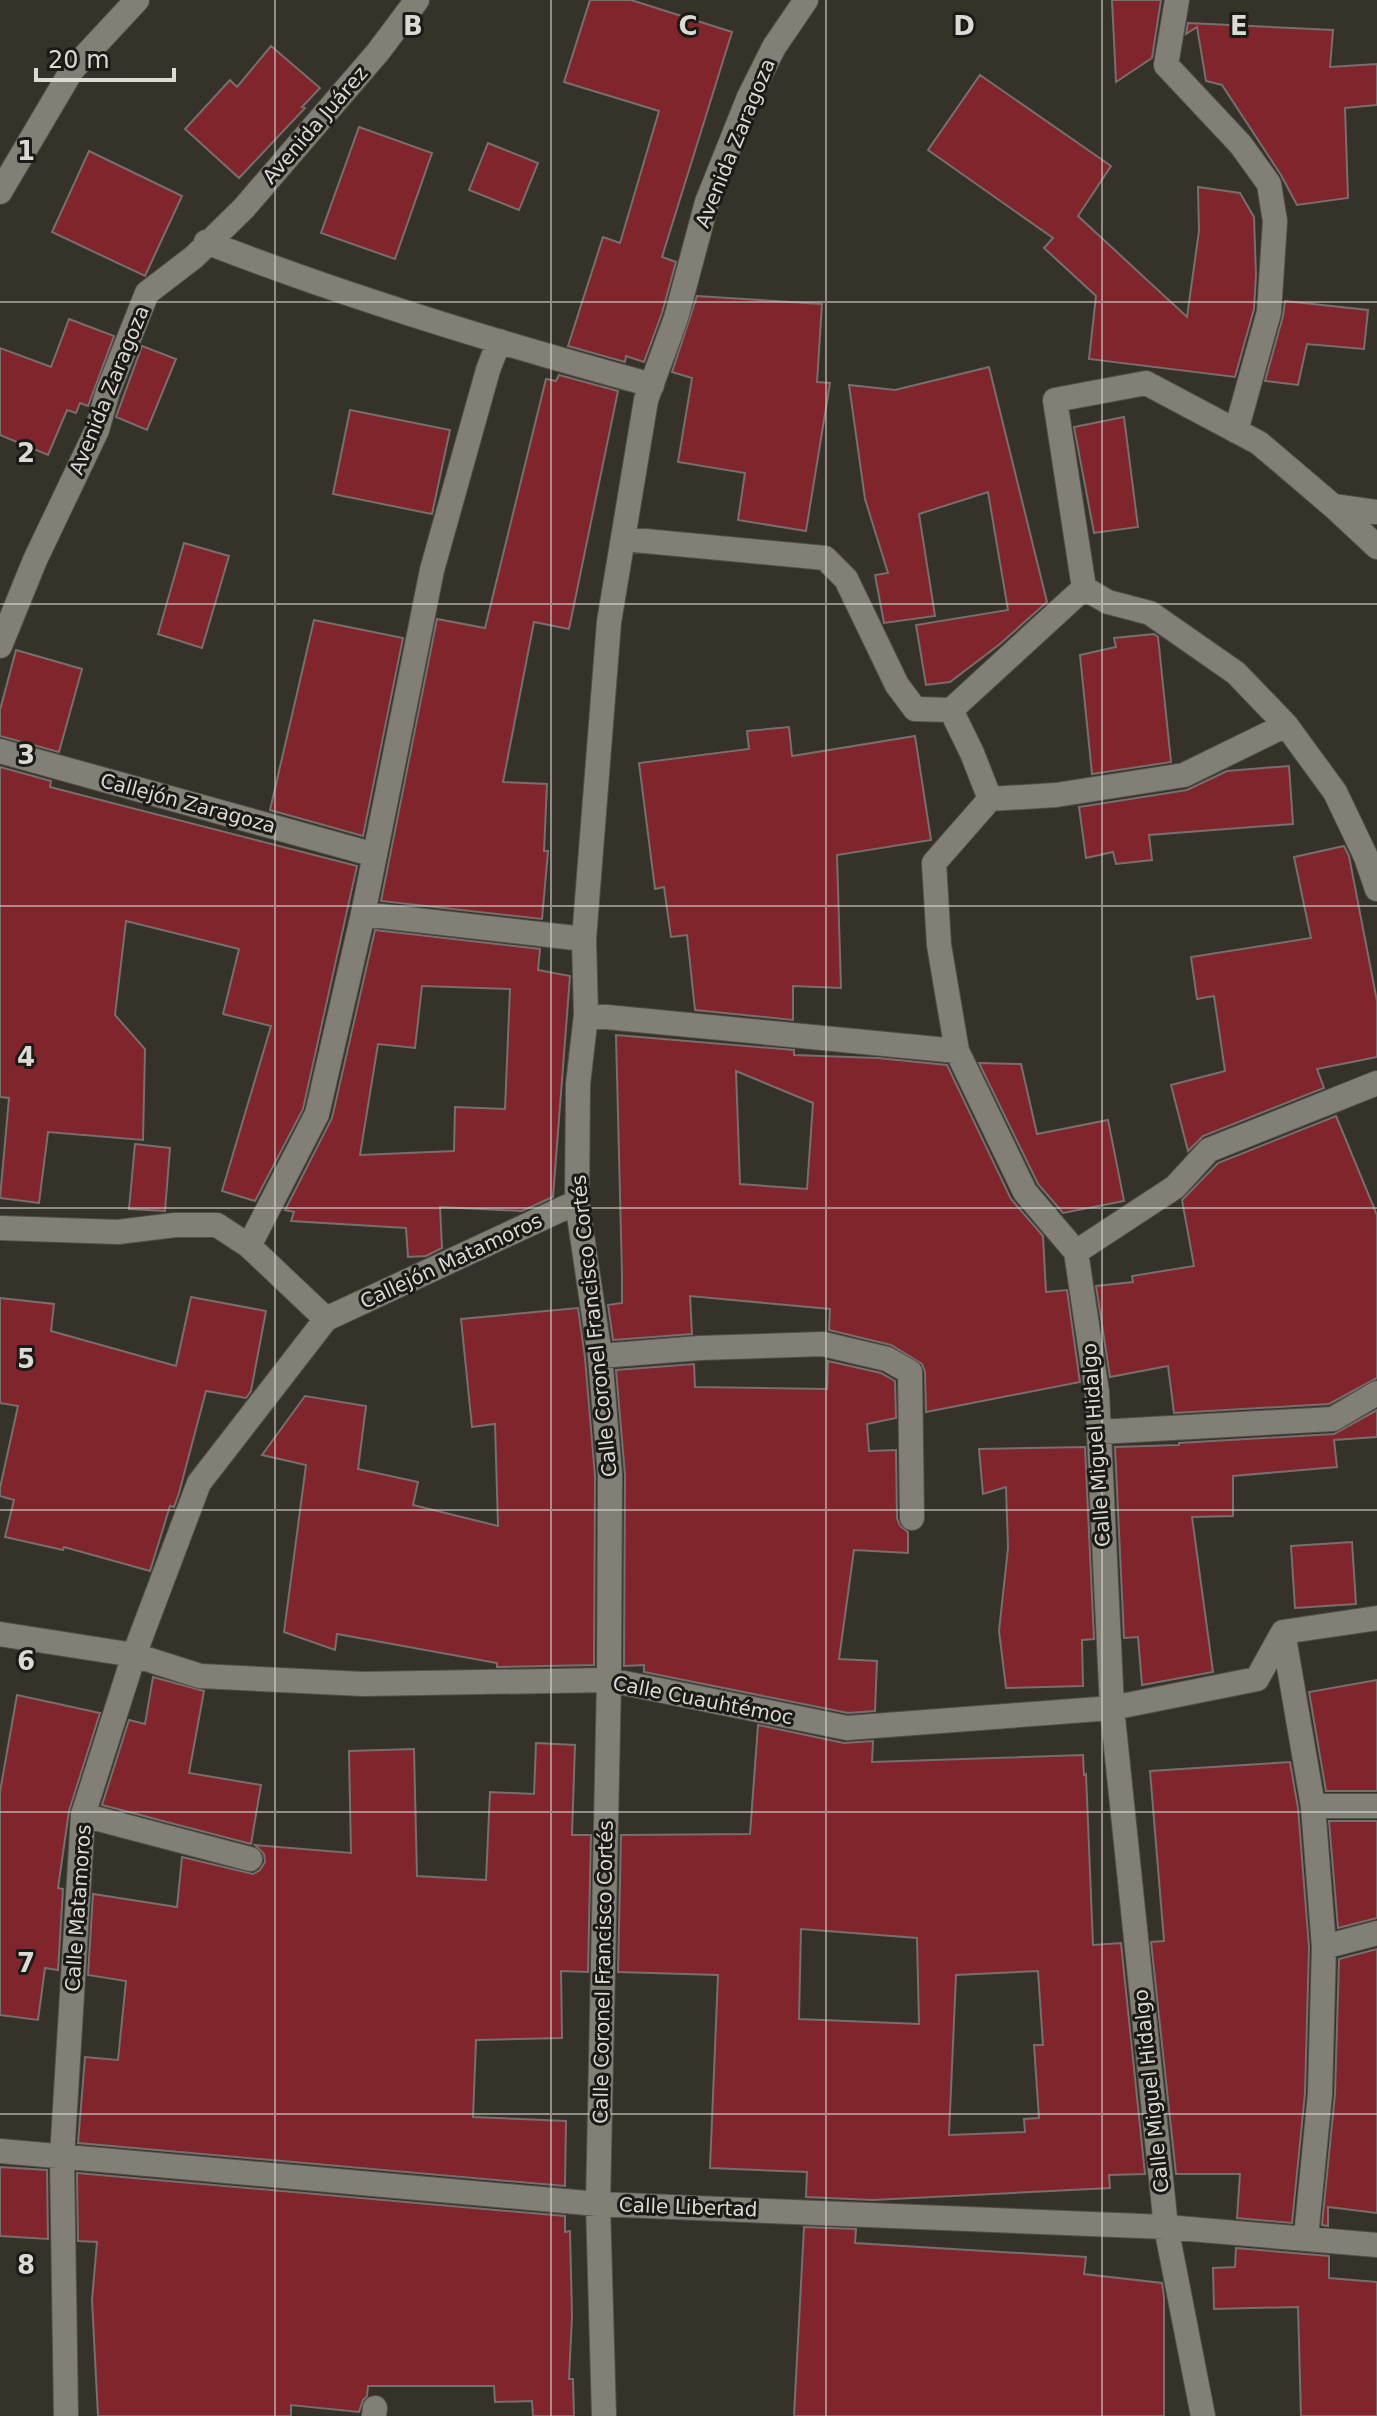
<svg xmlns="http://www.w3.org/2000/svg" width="1377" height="2416" viewBox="0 0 1377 2416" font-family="'DejaVu Sans',sans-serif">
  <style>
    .building { fill: #81252c; stroke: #786e6d; stroke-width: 2; fill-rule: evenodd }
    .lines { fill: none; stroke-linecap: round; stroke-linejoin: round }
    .minor-casing { stroke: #525049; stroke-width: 26 }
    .minor { stroke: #827f76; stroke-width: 24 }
    .grid { fill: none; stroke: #dcdad5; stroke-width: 2; stroke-opacity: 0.55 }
    .labels { text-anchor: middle; stroke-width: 6; stroke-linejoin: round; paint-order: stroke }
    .street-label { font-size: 20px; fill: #dcdad5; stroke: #1b1a16 }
    .grid-label { font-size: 26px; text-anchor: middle; font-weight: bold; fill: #dcdad5; stroke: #1b1a16; stroke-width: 6; stroke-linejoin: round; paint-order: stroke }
  </style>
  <rect width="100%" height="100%" fill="#35322a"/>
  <path class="building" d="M590,0H631L732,32L662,257L676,262L662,313L644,362L626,356L625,362L568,346L603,237L620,243L659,111L564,82Z
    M1112,0H1161L1152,58L1116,82Z
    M1188,23L1333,30L1330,67L1377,64V105L1345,108L1348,198L1297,205L1281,175L1222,85L1206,81L1197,27L1186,34Z
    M271,46L320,88L302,107L305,108L239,178L185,129L230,80L237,87Z
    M980,75L1111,166L1078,216L1187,317L1199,231L1198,187L1240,193L1254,217L1256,275L1254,309L1235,377L1089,359L1096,296L1044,248L1053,238L928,150Z
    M359,127L432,153L395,259L321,233Z
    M488,143L538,163L519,210L469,190Z
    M89,151L182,196L145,276L52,232Z
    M697,296L822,304L817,382L830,383L806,531L738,520L745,473L678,462L692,378L672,372Z
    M1285,301L1368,310L1364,349L1307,344L1298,385L1265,381L1283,316Z
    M69,319L114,336L88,406L80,403L76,413L67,410L48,455L0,435V348L51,367Z
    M142,346L176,359L147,430L116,417Z
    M989,367L1047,602L1000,644L950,682L926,685L916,625L1008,610L988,492L919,514L935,616L884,623L875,575L888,573L865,499L849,385L895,390Z
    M559,375L618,391L569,629L534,622L503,782L547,784L544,851H548L542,919L381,901L437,619L485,628L546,379L556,381Z
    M350,410L450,430L432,514L333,494Z
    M1124,417L1138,527L1094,533L1074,427Z
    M184,543L229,556L202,648L158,634Z
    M314,620L403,638L363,836L270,810Z
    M1154,634L1158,637L1171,762L1092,774L1080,655L1116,647L1114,638Z
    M16,650L82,669L59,752L0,736V710Z
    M789,727L792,756L915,736L931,840L837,855L841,988L793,986V1020L695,1010L687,935L671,937L664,887L655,889L639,763L749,749L747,731Z
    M1289,766L1293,824L1149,835L1152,860L1116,864L1113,852L1086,858L1079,807L1187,790L1227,771Z
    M0,767L51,781L50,787L357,866L303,1109L255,1201L222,1191L271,1026L223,1014L239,949L126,921L115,1015L145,1049L143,1140L48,1132L39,1203L0,1198L9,1098L0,1097Z
    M1344,846L1349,856L1377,1001V1057L1317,1069L1324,1088L1203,1136L1188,1151L1171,1085L1225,1071L1214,996L1197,999L1191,957L1311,938L1294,857Z
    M375,930L540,949L538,970L570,976L553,1197L522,1211L440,1207L442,1248L426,1256L408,1257L406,1228L291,1221L294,1212L285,1210L332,1118ZM422,986L510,989L505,1109L455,1107L454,1151L360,1155L378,1044L415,1048Z
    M616,1035L794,1050V1055L878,1058L947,1065L1011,1199L1043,1236L1046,1292L1067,1290L1080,1382L926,1412L925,1372L922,1364L891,1345L829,1330L830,1309L690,1296L692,1334L613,1340L608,1305L622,1303V1275ZM736,1071L813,1103L807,1189L740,1184Z
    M979,1063L1021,1064L1037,1134L1108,1120L1124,1201L1063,1213L1038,1184Z
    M1336,1116L1377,1215V1378L1329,1404L1174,1413L1168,1366L1110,1377L1096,1286L1133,1282L1132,1276L1194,1266L1182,1200L1218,1163Z
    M135,1144L170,1148L165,1211L129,1209Z
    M191,1297L266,1311L251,1391L246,1398L206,1391L179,1493L174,1507L170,1506L150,1571L64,1547L63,1550L5,1537L14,1500L0,1496V1488L18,1406L0,1403V1298L54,1304L51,1331L176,1366Z
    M578,1308L585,1358L595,1476L594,1665L497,1667V1663L337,1634L335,1650L284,1632L306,1465L262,1455L305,1396L366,1406L358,1469L418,1482L413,1505L498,1526L495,1424L472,1427L461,1319Z
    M828,1361L881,1373L895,1381L896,1418L867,1424L869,1451L896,1450L897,1518L900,1526L908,1532V1553L854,1550L839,1659L877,1661L875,1711L848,1713L644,1672V1665L624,1666L625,1475L616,1370L694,1364L695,1387L827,1389Z
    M1377,1410V1437L1334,1440L1337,1467L1233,1476V1516L1192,1517L1213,1672L1142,1685L1138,1637L1124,1638L1115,1447L1179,1445V1443L1334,1434Z
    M1085,1447L1094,1639L1082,1640L1083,1686L1006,1688L999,1631L1008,1548L1006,1487L983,1494L979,1449Z
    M1352,1542L1356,1604L1295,1608L1291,1546Z
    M153,1677L204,1691L189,1773L261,1785L251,1844L102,1805L129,1720L145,1724Z
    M1377,1680V1791H1326L1309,1692Z
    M17,1695L100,1713L69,1811L58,1888L63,1889L58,1970L45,1968L38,2020L0,2015V1792Z
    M758,1725L844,1743L873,1741L872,1762L1083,1755L1084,1775L1086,1774L1093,1945L1121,1943L1145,2174L1109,2175L1110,2188L873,2200L806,2197L807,2172L710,2168L718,1975L618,1972L621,1835L750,1834ZM801,1929L917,1938L919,2024L799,2019ZM1038,1971L1043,2045H1034L1039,2118L1024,2119L1025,2132L949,2135L956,1975Z
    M536,1743L575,1745L572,1835H591L588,1972L561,1971L562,2038L476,2040L473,2117L566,2121L565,2186L78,2143L85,2057L118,2060L126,1981L88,1975L93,1894L177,1907L182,1857L253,1874L260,1870L265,1862L264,1854L255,1845L351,1853L349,1751L414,1749L417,1876L486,1880L490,1792L534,1794Z
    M1290,1762L1298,1808L1309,1947L1305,2093L1292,2223L1237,2218L1240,2174H1176L1151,1942L1164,1941L1150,1771Z
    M1329,1821H1377V1918L1338,1928Z
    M1377,1949V2213L1328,2207V2226L1322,2225L1335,2094L1339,1959Z
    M0,2167L47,2170L48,2239L0,2236Z
    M77,2173L565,2216V2232L570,2231L572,2316L569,2379H573L574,2416H533L532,2401L495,2402L494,2386H368L367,2396L363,2400L359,2412L291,2405V2416H98L92,2300L97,2242L78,2241Z
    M804,2227L856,2229L855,2243L1086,2257L1084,2274L1162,2283L1164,2297V2416H794Z
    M1236,2248L1329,2256V2278L1377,2282V2416H1301L1298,2307L1214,2309L1213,2268L1235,2267Z"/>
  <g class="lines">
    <g class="minor-casing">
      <path id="minor" d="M1177,0L1166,65L1241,145L1269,184L1275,221L1269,312L1236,431
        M0,192L72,70L137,0
        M206,242C352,299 501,344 652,385
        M1333,506L1377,547
        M624,539L825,558L846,579L897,685L915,709L951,710L972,753L990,799L934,863L939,945L957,1051L1025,1192L1076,1252L1097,1392L1112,1708L1166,2227L1203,2416
        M1084,588L1055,400L1146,383L1259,443L1333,506L1377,512
        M1084,588L1108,602L1150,613L1236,673L1286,725L1335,792L1366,857L1377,889
        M0,646L35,560L97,430L108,391L147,293L194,257L244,208L378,52L417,0
        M951,710L1084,588
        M0,751L375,855
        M990,799L1056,795L1184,775L1286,725
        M363,914L584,939
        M586,1015L957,1051
        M0,1228L118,1232L175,1225H217L249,1246L326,1319
        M249,1246L317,1114L363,914L432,570L488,370L499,341
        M1076,1252L1175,1187L1209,1150L1377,1083
        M600,1356L700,1348L823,1344L887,1359L910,1372L912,1518
        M1099,1432L1333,1419L1377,1393
        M1283,1632L1313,1806L1324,1947L1320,2094L1306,2237
        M0,1634L134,1655L200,1676L363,1684L609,1680L847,1728L1112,1708L1257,1679L1283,1632L1377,1618
        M1313,1806H1377
        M83,1815L250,1859
        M1324,1947L1377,1933
        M0,2151L598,2204L1166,2227L1377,2245
        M66,2416L62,2157L83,1815L134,1655L199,1483L326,1319L577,1202
        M374,2416L375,2408
        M604,2416L598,2204L609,1680L610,1475L600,1356L577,1202L578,1084L586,1015L584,939L609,622L646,400L676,318L707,202L749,97L774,47L806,0"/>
    </g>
    <use href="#minor" class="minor"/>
  </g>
  <path class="grid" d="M275,0V2416M551,0V2416M826,0V2416M1102,0V2416M0,302H1377M0,604H1377M0,906H1377M0,1208H1377M0,1510H1377M0,1812H1377M0,2114H1377"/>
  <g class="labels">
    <g class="street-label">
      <text transform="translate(315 125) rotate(-49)" y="7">Avenida Juárez</text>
      <text transform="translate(735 143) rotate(-68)" y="7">Avenida Zaragoza</text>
      <text transform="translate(109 390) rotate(-68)" y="7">Avenida Zaragoza</text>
      <text transform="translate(188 803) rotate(15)" y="7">Callejón Zaragoza</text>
      <text transform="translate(451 1261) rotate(-25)" y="7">Callejón Matamoros</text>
      <text transform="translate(594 1326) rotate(-96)" y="7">Calle Coronel Francisco Cortés</text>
      <text transform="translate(1096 1445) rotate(-94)" y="7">Calle Miguel Hidalgo</text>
      <text transform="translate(703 1700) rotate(11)" y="7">Calle Cuauhtémoc</text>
      <text transform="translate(78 1908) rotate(-86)" y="7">Calle Matamoros</text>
      <text transform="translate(603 1972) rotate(-89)" y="7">Calle Coronel Francisco Cortés</text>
      <text transform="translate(1151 2091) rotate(-96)" y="7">Calle Miguel Hidalgo</text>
      <text transform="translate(688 2207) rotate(2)" y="7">Calle Libertad</text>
    </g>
  </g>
  <g class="grid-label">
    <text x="413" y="35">B</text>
    <text x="688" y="35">C</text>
    <text x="964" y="35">D</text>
    <text x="1239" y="35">E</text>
    <text x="26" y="160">1</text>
    <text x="26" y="462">2</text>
    <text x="26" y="764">3</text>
    <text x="26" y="1066">4</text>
    <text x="26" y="1368">5</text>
    <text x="26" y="1670">6</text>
    <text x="26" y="1972">7</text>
    <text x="26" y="2274">8</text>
  </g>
  <path d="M36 68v12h138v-12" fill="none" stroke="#dcdad5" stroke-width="4"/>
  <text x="48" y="68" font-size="24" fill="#dcdad5" stroke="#1b1a16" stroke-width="6" paint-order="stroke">20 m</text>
</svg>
